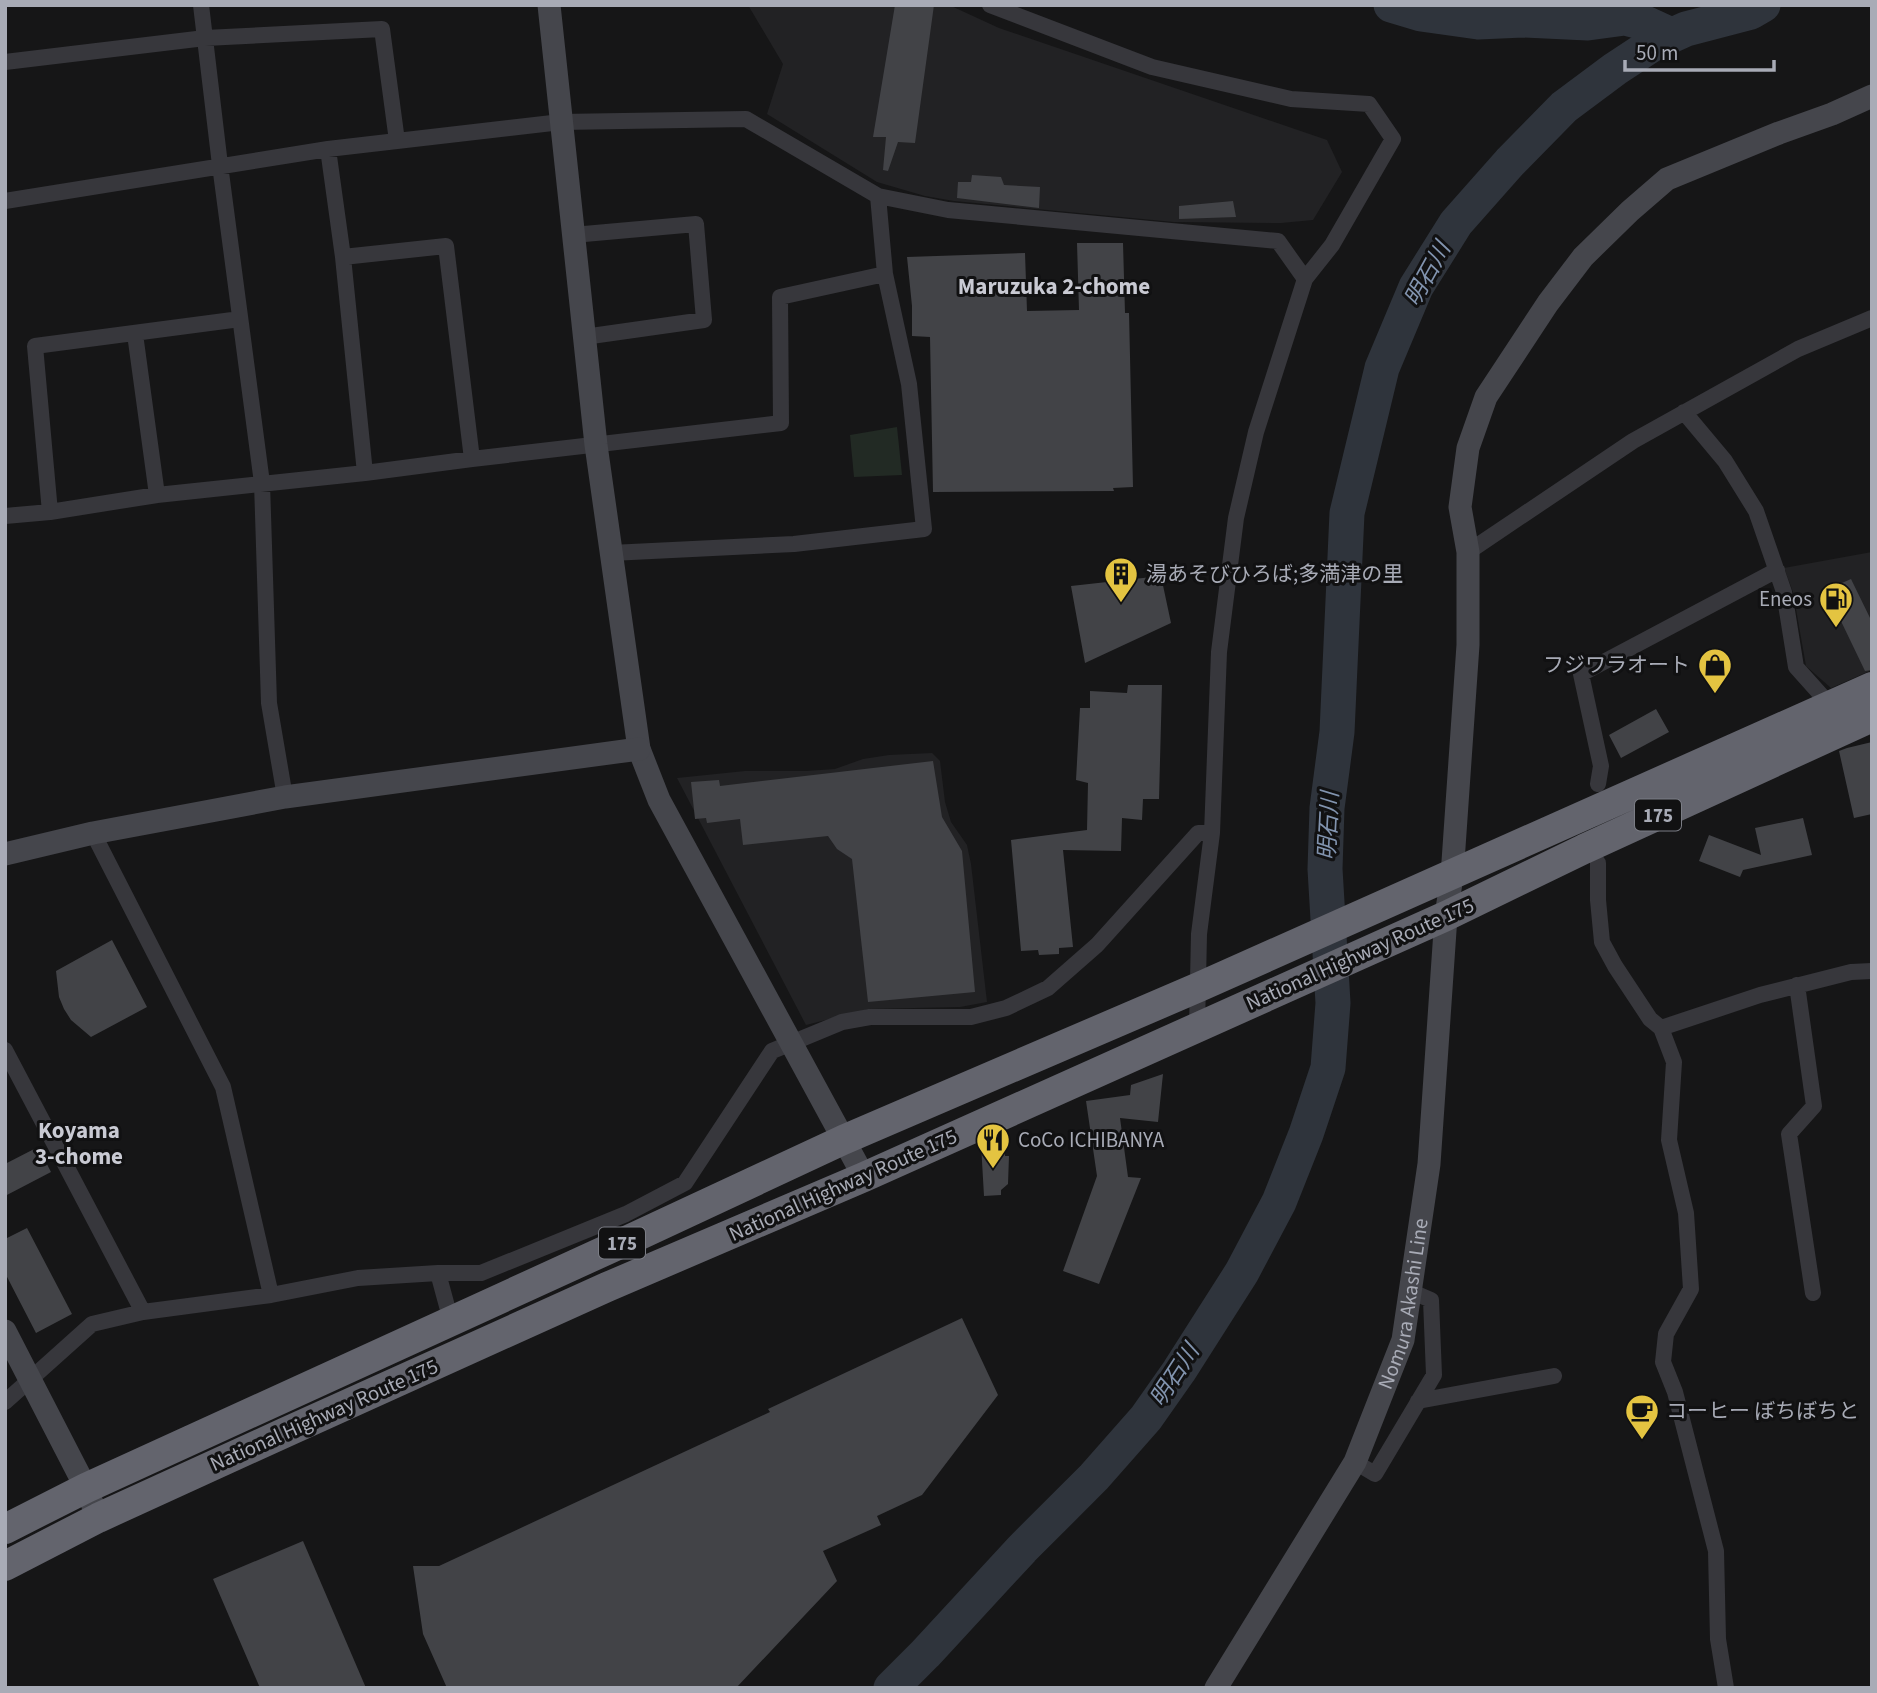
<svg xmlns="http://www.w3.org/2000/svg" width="1877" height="1693" viewBox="0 0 1877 1693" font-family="'Source Sans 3','Noto Sans JP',sans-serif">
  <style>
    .built { fill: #222224 }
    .green { fill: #222a24 }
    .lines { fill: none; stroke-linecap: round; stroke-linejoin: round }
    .river { stroke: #2f343c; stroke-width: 35 }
    .building { fill: #424347 }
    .street { stroke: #37373c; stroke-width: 16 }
    .secondary { stroke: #45464c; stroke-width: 23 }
    .highway { stroke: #63646d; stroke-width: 30 }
    .labels { text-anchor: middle; stroke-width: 6; stroke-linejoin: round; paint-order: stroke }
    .shield { fill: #111112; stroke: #7b7d85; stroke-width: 2 }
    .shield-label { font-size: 19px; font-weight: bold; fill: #a8abb6 }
    .poi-label { font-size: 21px; fill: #a8abb6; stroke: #111112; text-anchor: start }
    .street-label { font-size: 21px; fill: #a8abb6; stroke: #111112 }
    .water-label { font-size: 23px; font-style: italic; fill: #8294af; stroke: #111112 }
    .neighbourhood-label { font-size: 23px; font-weight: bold; fill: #c9cad3; stroke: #111112 }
  </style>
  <rect width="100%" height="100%" fill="#161617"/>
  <path class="built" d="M748,5H949L999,28L1327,140L1342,172L1313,220L1281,223L1174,222L954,201L925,196L877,182L767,114L783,64Z
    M1872,552V670L1831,688L1806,666L1793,592L1784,568Z
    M932,753L940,761L945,802L951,822L967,845L971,864L987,1002L960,1007L869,1009L806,1025L677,778L745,771H806L835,769L863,759L889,755Z"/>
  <path class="green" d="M897,427L902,475L854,477L850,435Z"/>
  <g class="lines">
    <path class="river" d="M1391,5L1421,14L1478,22L1523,20L1588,23L1625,18L1645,23L1671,35
      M891,1688L925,1654L1022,1549L1094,1477L1146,1418L1179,1371L1242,1272L1279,1202L1306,1134L1328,1068L1333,1003L1325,869L1327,808L1337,732L1347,513L1382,368L1416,287L1456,223L1510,162L1564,107L1615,69L1653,44L1686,29L1751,12L1763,5"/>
  </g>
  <path class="building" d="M895,5H934L915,143L898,142L888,171L883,170L886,137H873Z
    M972,175L1001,177L1004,185L1040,187L1039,208L957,198L958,182H971Z
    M1233,201L1236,217L1179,219V206Z
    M1077,243H1123L1125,313H1129L1133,487L1113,488L1114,491L933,492L930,337L912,336V306L907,257L1025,253L1027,311L1079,310Z
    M1161,576L1171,623L1085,663L1071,586Z
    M1851,579L1872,622V670L1865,671L1826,590Z
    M1128,685H1162L1159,799H1143L1142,820L1122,818L1121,851L1063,850L1073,947L1059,948V954L1039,955L1038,950L1021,951L1011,840L1087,830L1088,783L1076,780L1080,708H1090V691L1127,693Z
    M1656,709L1669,732L1621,758L1609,735Z
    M1872,742V814L1854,818L1839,751L1847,748Z
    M933,761L942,817L962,851L975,992L868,1002L852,859L837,849L828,836L743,845L740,819L707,823L706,818L695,819L691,782L719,780L720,786Z
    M1803,818L1812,855L1743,870L1740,877L1699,861L1709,835L1761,855L1755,828Z
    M112,940L147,1007L91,1037L71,1020L64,1009L59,997L56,971Z
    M1163,1074L1158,1122L1120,1118L1128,1177L1141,1178L1099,1284L1063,1271L1097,1176L1086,1101L1130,1095L1131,1085Z
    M1001,1135V1143H1005V1156H1009L1008,1184L1001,1190V1195L984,1196L981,1144Z
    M38,1147L51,1172L5,1196V1164Z
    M27,1228L72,1314L36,1333L5,1273V1239Z
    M962,1318L998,1395L922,1495L877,1516L881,1525L823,1551L837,1581L736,1688H447L423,1634L413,1566H439L770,1412L768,1409Z
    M303,1541L366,1688H260L213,1579Z"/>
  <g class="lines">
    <path class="street" d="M201,5L220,165L262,483L269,703L285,797
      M990,5L1152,67L1291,99L1369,104L1393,139L1332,245L1305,279L1256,432L1236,518L1219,652L1212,833L1199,934L1197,1028
      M5,62L205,38L382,29L397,141
      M328,149L343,257L365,473
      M5,201L328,149L561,122L746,119L878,196L948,210L1278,241L1305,279
      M573,235L696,224L704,320L584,337
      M343,257L446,246L472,459
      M135,334L157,495
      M1684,412L1725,461L1756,511L1784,592L1796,667L1830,705
      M50,512L35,346L240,319
      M5,516L50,512L157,495L365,473L472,459L781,423L780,297L885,274
      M1468,552L1633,441L1798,349L1872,318
      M611,553L794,544L924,529L909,384L885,274L878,196
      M1598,784L1601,766L1581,674L1777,570
      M93,833L223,1087L271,1295
      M1598,863V900L1602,942L1615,966L1650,1019L1661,1028L1674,1062L1669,1140L1686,1213L1691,1289L1666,1334L1663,1362L1675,1392L1716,1551L1718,1639L1726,1688
      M1797,985L1814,1106L1789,1134L1813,1293
      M1661,1028L1760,995L1851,972L1872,971
      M5,1050L143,1312
      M438,1273L451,1321
      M1418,1401L1554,1376
      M5,1402L92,1324L143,1312L271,1295L358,1278L438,1273H481L626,1214L685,1183L772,1051L842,1022L870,1017H971L1006,1008L1048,988L1097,945L1198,833H1212
      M1355,1462L1375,1474L1434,1375L1431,1300L1410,1291"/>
    <g class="secondary">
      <path d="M549,5L596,445L639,749L659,800L864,1177"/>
      <path d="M5,854L93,833L285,797L639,749"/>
      <path d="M5,1331L86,1488L98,1518"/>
      <path id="s1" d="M1216,1688L1355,1462L1403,1340L1429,1164L1446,916L1452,876L1468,645V552L1460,507L1468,448L1486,397L1548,303L1583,257L1630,211L1667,179L1779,133L1832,114L1872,96"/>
    </g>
    <path class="highway" d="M5,1529L86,1488L635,1237L843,1140L1199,987L1872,687
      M5,1566L98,1518L284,1433L607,1287L864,1177L1446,916L1584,849L1872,717"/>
  </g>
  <defs>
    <g id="building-pin" transform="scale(1.75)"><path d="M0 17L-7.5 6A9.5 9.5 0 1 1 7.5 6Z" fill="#e4c441" stroke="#111112"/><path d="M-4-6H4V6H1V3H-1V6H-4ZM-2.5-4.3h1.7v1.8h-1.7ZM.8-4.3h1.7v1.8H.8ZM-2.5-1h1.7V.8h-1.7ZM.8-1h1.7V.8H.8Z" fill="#111"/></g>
    <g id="fuel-pin" transform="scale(1.75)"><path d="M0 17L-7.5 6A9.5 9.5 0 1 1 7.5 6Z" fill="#e4c441" stroke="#111112"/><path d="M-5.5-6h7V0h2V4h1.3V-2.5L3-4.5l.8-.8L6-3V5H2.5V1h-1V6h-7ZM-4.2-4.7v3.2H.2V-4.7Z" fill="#111"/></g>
    <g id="shop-pin" transform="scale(1.75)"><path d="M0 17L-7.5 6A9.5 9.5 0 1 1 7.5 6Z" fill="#e4c441" stroke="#111112"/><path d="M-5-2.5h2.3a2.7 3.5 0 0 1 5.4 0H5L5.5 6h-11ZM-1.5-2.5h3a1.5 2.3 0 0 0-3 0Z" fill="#111"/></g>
    <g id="restaurant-pin" transform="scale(1.75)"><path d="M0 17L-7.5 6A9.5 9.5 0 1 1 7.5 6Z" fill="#e4c441" stroke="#111112"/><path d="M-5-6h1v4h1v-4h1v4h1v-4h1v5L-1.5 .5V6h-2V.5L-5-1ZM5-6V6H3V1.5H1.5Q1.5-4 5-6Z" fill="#111"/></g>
    <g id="cafe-pin" transform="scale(1.75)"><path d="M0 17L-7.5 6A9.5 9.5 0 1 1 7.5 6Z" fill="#e4c441" stroke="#111112"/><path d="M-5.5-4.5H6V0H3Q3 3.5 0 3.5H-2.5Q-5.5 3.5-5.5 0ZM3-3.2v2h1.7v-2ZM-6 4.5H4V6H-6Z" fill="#111"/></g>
  </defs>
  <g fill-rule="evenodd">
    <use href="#building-pin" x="1121" y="574"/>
    <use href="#fuel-pin" x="1836" y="599"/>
    <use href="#shop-pin" x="1715" y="665"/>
    <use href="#restaurant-pin" x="993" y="1140"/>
    <use href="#cafe-pin" x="1642" y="1411"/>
  </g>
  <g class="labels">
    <g class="shield">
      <rect x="1635" y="799.5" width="46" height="31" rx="5"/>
      <rect x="599" y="1227.5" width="46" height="31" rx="5"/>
    </g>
    <g class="shield-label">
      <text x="1658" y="822">175</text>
      <text x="622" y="1250">175</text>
    </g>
    <g class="poi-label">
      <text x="1146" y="581">湯あそびひろば;多満津の里</text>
      <text x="1812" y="606" text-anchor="end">Eneos</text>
      <text x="1690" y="672" text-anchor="end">フジワラオート</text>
      <text x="1018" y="1147">CoCo ICHIBANYA</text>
      <text x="1666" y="1418">コーヒー ぼちぼちと</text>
    </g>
    <g class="street-label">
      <text transform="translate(1360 954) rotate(-24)" y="7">National Highway Route 175</text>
      <text transform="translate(843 1185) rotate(-24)" y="7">National Highway Route 175</text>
      <text dy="7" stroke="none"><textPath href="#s1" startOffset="432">Nomura Akashi Line</textPath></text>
      <text transform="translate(324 1415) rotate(-24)" y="7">National Highway Route 175</text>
    </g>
    <g class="water-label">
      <text transform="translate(1427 274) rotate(-61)" y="8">明石川</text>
      <text transform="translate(1328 826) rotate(-87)" y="8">明石川</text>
      <text transform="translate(1174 1375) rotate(-57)" y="8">明石川</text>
    </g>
    <g class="neighbourhood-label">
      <text x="1054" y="294">Maruzuka 2-chome</text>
      <text x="79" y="1138">Koyama<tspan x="79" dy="26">3-chome</tspan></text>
    </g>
  </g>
  <rect width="1877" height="1693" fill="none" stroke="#a8abb6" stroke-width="14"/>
  <path d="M1625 60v10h149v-10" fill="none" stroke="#a8abb6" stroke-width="3.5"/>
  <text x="1636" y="60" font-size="21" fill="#a8abb6" stroke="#111112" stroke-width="5" paint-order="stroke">50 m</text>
</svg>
